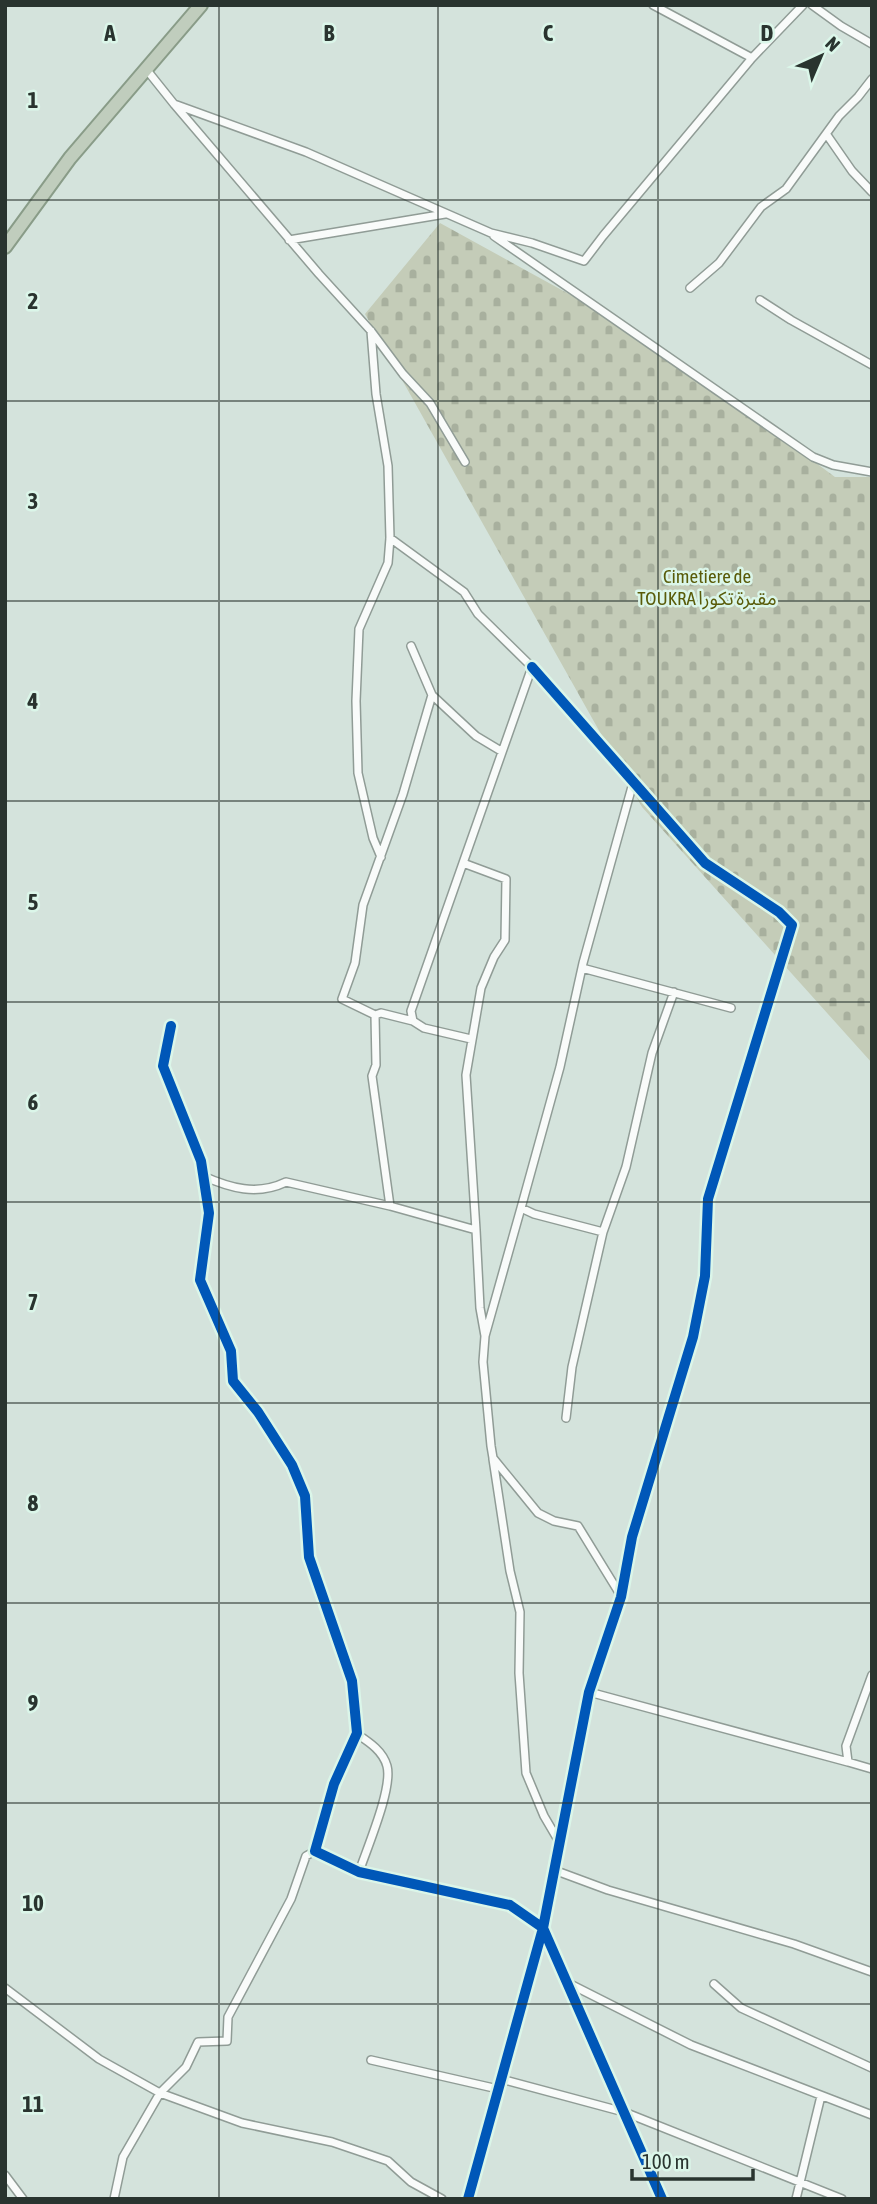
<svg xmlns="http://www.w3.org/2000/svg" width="877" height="2204" viewBox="0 0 877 2204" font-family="'Asap Condensed','Noto Sans Arabic',sans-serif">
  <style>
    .cemetery { fill: url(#cemetery-stones) }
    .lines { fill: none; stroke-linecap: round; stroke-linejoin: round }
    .street-casing { stroke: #909c96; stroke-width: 10 }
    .highway-casing { stroke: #899c88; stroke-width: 16 }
    .street { stroke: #f9fbfa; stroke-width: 7 }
    .highway { stroke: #c0cdbd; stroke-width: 12 }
    .cycleway-casing { stroke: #dbf6e9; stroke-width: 15 }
    .cycleway { stroke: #0057b8; stroke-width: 10 }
    .grid { fill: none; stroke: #29342f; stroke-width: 2; stroke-opacity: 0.55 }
    .labels { text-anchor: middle; stroke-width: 5; stroke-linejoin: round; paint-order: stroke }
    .park-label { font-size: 19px; fill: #595b09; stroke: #dbf6e9 }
    .grid-label { font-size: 23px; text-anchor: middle; font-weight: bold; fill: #29342f; stroke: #dbf6e9; stroke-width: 5; stroke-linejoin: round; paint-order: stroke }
  </style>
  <defs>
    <pattern id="cemetery-stones" width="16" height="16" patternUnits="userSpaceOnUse" patternTransform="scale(1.75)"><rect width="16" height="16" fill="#c4ccb8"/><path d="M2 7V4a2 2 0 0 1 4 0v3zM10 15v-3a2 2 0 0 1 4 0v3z" fill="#a8b09e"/></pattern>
  </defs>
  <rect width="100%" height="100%" fill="#d4e3dc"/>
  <path class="cemetery" d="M440,223L640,333L835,477H872V1063L642,807L365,314Z"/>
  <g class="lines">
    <g class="street-casing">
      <path id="street" d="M653,5L752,58
        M812,5L841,26L872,44
        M146,69L174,104L319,274L371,331L403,374L430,403L465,462
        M174,104L306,152L491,233L532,243L584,261L603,236L752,58L803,5
        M827,135L852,171L872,192
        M494,236L813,457L833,465L872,472
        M289,240L445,214
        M690,288L719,263L761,207L786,189L839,116L858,97L872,79
        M760,300L791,320L872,365
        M371,331L376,394L388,466L390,538L388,563L359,629L356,701L358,773L373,838L381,857
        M390,538L464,592L478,614L532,667L463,863L506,879L505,940L494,957L481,988L466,1075L476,1230
        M411,646L432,695L476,736L501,751
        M532,667L705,863L779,912L792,925L708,1199L705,1276L693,1337L632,1537L621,1597L589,1692L543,1928L662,2199
        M432,695L403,794L363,905L355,963L342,999L375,1015L376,1065L372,1076L390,1206L476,1230L480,1308L485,1336
        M463,863L411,1011L413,1021L424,1028L471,1039
        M582,968L731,1008
        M375,1015L381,1013L413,1021
        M171,1026L163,1066L201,1161L209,1213L200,1280L231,1351L233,1381L258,1412L292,1465L305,1496L309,1557L352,1681L357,1733L334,1784L315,1851L359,1872L510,1905L543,1928L468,2199
        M203,1176C230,1188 257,1196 286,1182L390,1206
        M521,1208L485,1336L483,1362L491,1446L493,1458L538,1513L554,1521L578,1526L621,1596
        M603,1232L534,1214L521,1208L560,1067L583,963L633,783
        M566,1418L572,1367L603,1232L626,1167L652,1053L674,992
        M493,1459L510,1571L520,1612L519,1673L526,1773L544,1816L561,1845
        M872,1675L846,1746L848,1762L872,1769
        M589,1692L848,1762
        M357,1734C369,1742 383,1751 387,1766C393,1788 367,1848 359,1872
        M554,1870L608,1890L794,1944L872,1972
        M568,1983L691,2045L872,2115
        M714,1984L741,2008L872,2068
        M5,1988L99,2059L160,2093L242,2123L332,2142L388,2161L411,2182L442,2199
        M371,2060L498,2089
        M501,2079L624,2112L842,2199
        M5,2175L23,2199
        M114,2199L123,2157L160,2093L186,2067L198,2042L227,2041L228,2017L291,1899L306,1856L315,1851
        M796,2199L821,2096"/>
    </g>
    <g class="highway-casing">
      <path id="highway" d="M5,247L70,158L201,5"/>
    </g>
    <use href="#street" class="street"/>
    <use href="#highway" class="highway"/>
    <g class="cycleway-casing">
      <path id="cycleway" d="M532,667L705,863L779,912L792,925L708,1199L705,1276L693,1337L632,1537L621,1597L589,1692L543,1928L662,2199
        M171,1026L163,1066L201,1161L209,1213L200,1280L231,1351L233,1381L258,1412L292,1465L305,1496L309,1557L352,1681L357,1733L334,1784L315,1851L359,1872L510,1905L543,1928L468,2199"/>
    </g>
    <use href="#cycleway" class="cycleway"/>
  </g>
  <path class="grid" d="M219,5V2199M438,5V2199M658,5V2199M5,200H872M5,401H872M5,601H872M5,801H872M5,1002H872M5,1202H872M5,1403H872M5,1603H872M5,1803H872M5,2004H872"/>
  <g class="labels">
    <g class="park-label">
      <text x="707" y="583">Cimetiere de<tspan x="707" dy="22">TOUKRA مقبرة تكورا</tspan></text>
    </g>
  </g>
  <g class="grid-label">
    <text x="110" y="41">A</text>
    <text x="329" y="41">B</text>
    <text x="548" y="41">C</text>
    <text x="767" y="41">D</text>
    <text x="33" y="108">1</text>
    <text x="33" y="309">2</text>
    <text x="33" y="509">3</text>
    <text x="33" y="709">4</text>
    <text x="33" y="910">5</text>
    <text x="33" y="1110">6</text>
    <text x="33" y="1310">7</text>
    <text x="33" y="1511">8</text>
    <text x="33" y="1711">9</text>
    <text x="33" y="1911">10</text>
    <text x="33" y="2112">11</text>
  </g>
  <rect width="877" height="2204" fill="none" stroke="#29342f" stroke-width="14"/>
  <g transform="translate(821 56) rotate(44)" stroke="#dbf6e9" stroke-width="5" paint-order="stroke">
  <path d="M0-5L12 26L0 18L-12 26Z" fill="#29342f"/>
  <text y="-10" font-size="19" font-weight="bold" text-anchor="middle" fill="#29342f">N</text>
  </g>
  <path d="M632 2169v10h121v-10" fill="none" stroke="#29342f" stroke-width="3.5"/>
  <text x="642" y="2169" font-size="21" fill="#29342f" stroke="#dbf6e9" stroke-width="5" paint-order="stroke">100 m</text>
</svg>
